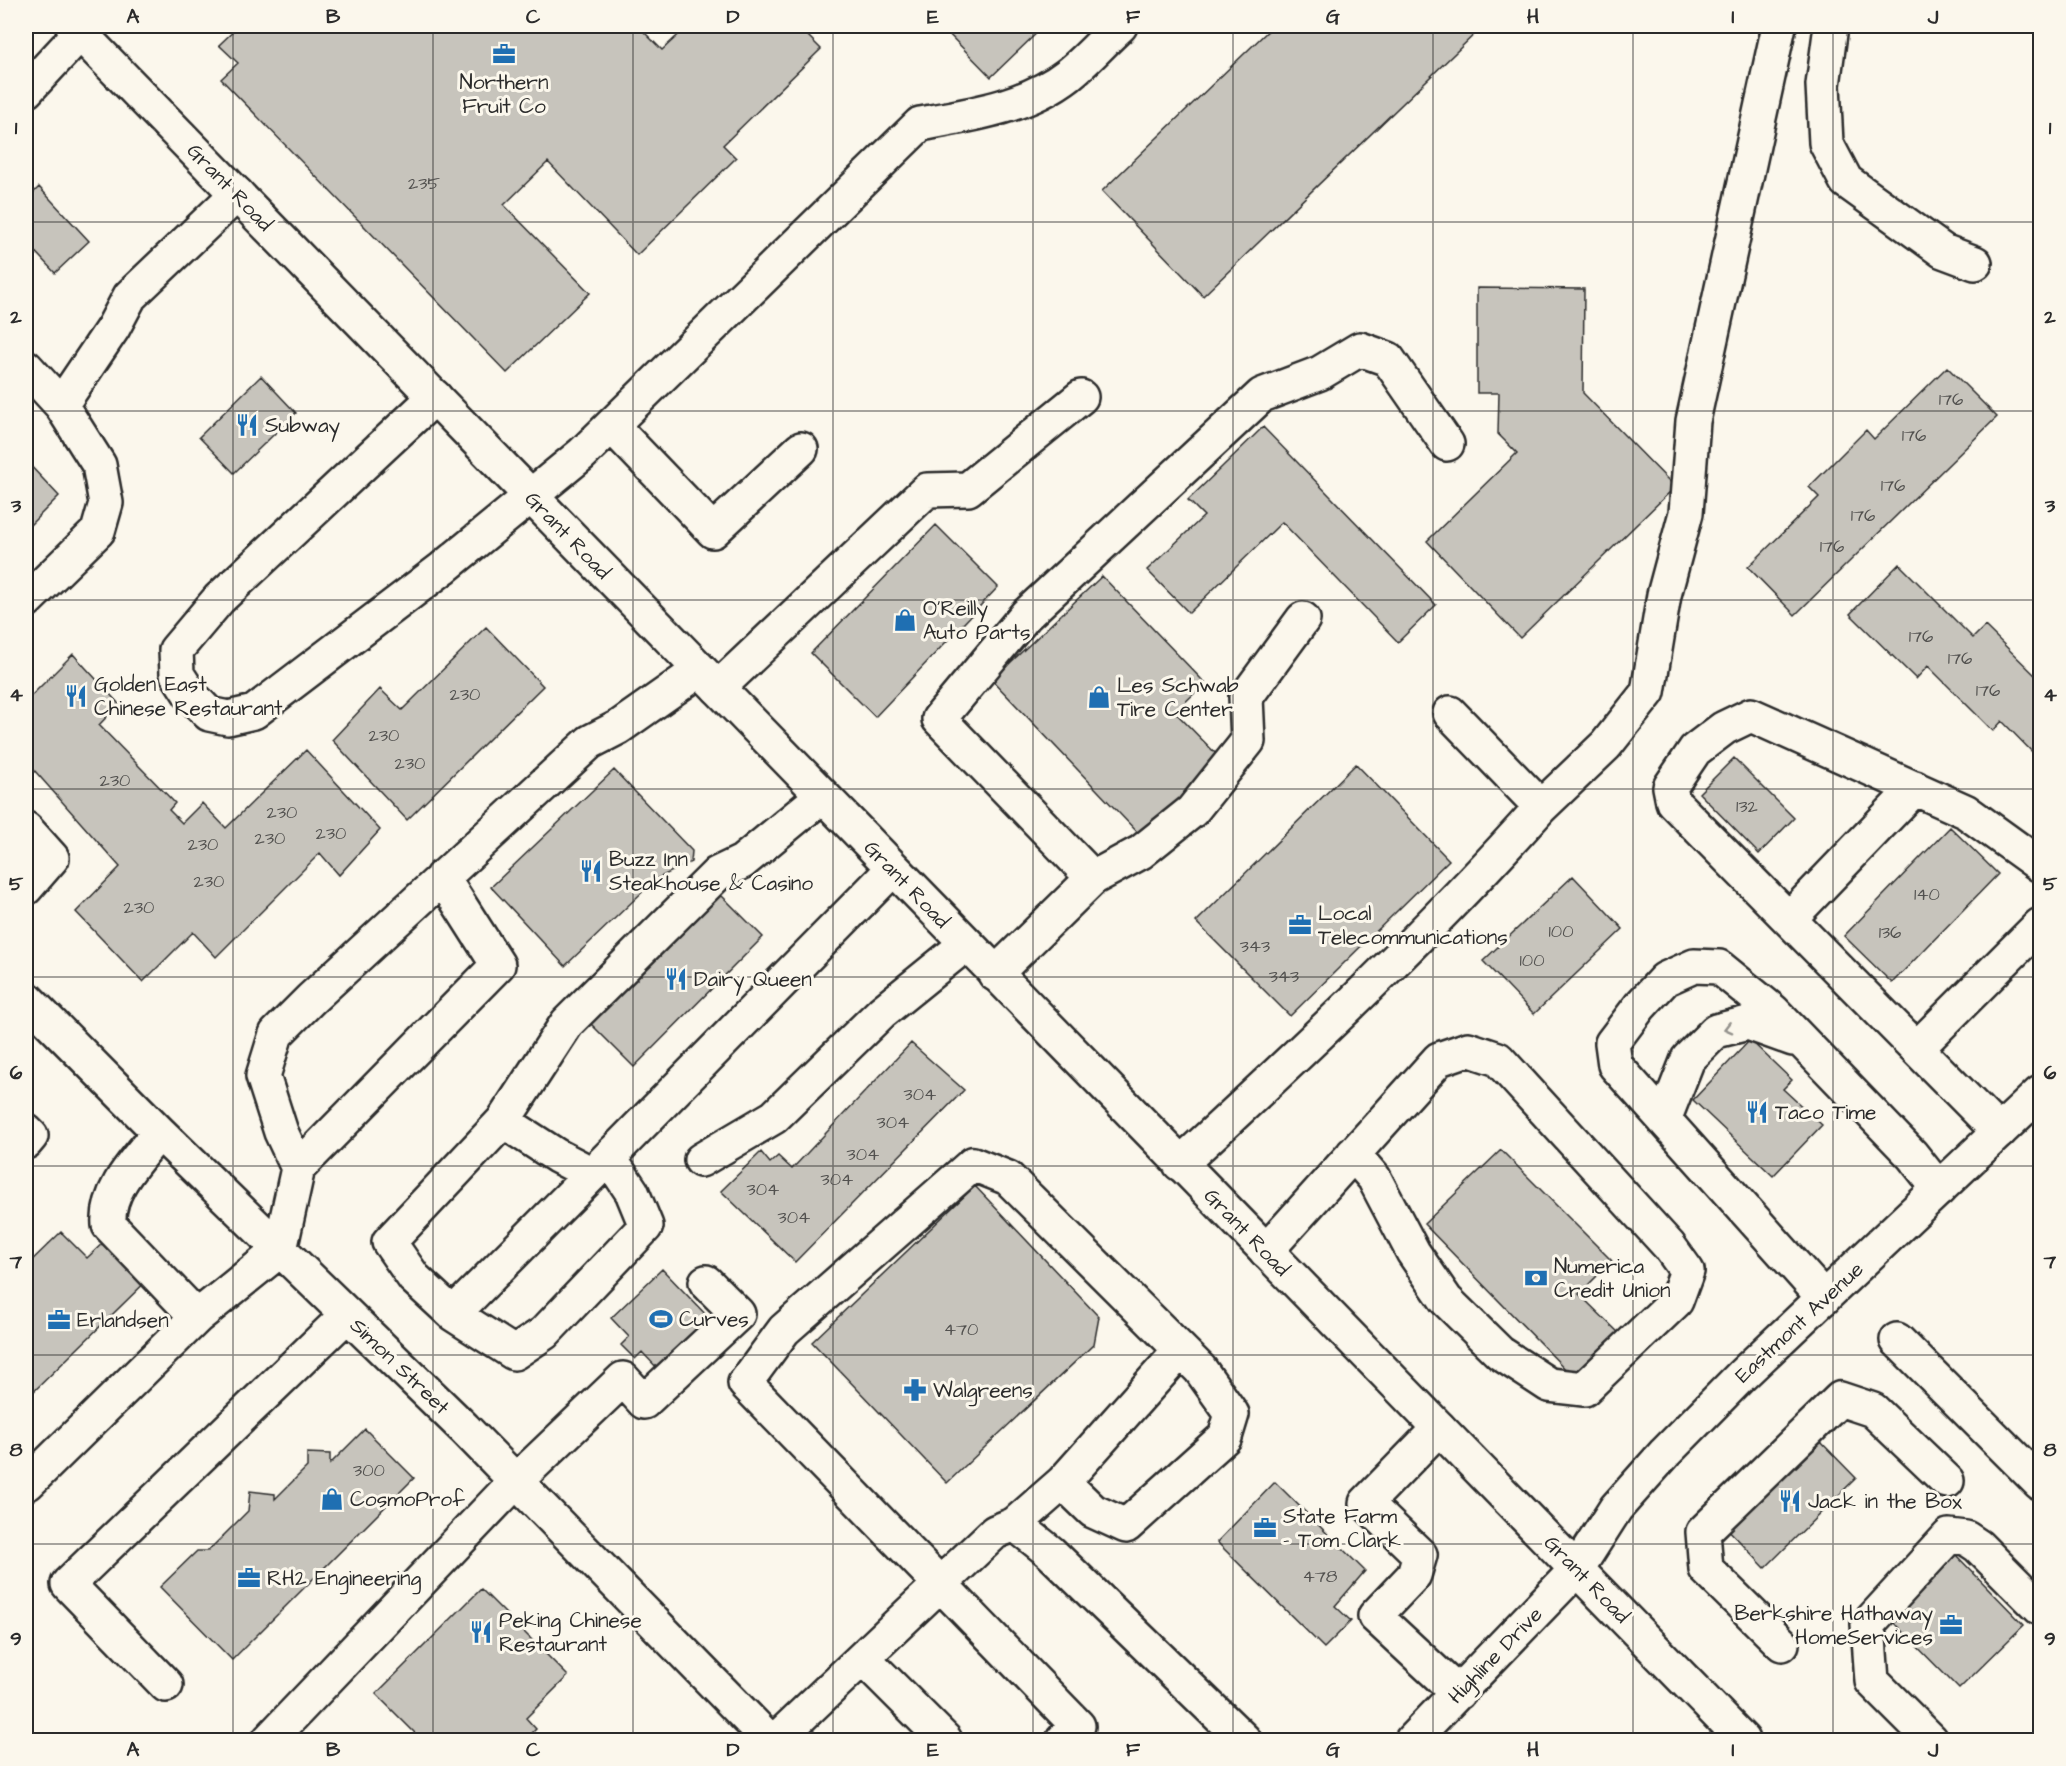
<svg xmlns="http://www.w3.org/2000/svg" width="2066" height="1766" viewBox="0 0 2066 1766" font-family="'Architects Daughter',sans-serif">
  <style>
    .building { fill: #c7c4bc; stroke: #2b2b2b; stroke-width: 1.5 }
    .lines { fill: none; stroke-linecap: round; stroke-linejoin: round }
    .minor-casing { stroke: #2b2b2b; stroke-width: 38 }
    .major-casing { stroke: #2b2b2b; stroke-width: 38 }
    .minor { stroke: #fbf7ec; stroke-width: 33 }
    .major { stroke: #fbf7ec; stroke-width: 33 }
    .oneway { stroke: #93918c }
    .grid { fill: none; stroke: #2b2b2b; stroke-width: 1.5; stroke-opacity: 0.55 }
    .labels { text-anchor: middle; stroke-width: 6; stroke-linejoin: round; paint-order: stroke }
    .number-label { font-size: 18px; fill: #52514f }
    .poi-label { font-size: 21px; fill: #2b2b2b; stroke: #fbf7ec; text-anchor: start }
    .street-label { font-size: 21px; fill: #2b2b2b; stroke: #fbf7ec }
    .neatline { fill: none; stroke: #2b2b2b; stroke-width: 2 }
    .grid-label { font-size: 20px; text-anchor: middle; font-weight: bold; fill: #2b2b2b }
  </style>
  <rect width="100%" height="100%" fill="#fbf7ec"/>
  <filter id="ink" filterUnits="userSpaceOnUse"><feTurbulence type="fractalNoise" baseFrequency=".0167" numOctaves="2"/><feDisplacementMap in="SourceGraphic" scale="12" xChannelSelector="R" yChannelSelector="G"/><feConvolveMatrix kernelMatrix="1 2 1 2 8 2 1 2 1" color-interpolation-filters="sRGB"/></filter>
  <g filter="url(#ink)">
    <path class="building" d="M239,26H638L662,50L688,26H798L821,49L723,145L736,158L637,255L548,162L504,205L590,293L507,373L221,79L238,63L219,45Z
      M941,26H1044L991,77Z
      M1273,26H1483L1203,296L1102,191Z
      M39,187L89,241L55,273L26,242V200Z
      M1477,288L1584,289L1583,393L1675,487L1520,638L1427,541L1517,453L1498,434L1499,393H1477Z
      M1947,367L1997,417L1795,615L1748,567L1819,497L1809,487L1866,430L1874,439Z
      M261,376L296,413L234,473L199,437Z
      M1263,427L1436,605L1398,642L1282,522L1189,613L1147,570L1204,516L1188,500Z
      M26,461L59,496L26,529Z
      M936,525L998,587L875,717L811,653Z
      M1899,564L1973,638L1985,626L2040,680V760L2002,721L1993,731L1928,666L1916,679L1850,614Z
      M1102,576L1205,683L1175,712L1221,759L1141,836L992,680Z
      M486,627L543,686L407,820L332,740L380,689L402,710Z
      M73,654L119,704L99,725L175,803L169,810L182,823L202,803L226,828L306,750L380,830L339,875L320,853L216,957L193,932L143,982L76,912L120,867L26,761V701Z
      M1734,758L1794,818L1759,854L1699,793Z
      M1356,764L1449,860L1290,1016L1196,922Z
      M614,770L692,851L691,862L656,879L565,966L491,887Z
      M1950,827L1998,874L1892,983L1844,936Z
      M1573,876L1623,929L1534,1014L1483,961Z
      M718,892L763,937L634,1067L589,1022Z
      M1750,1040L1792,1080L1783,1089L1822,1125L1773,1176L1693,1100Z
      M911,1043L964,1090L795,1262L721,1191L761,1152L770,1163L778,1156L792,1169Z
      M1501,1150L1612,1261L1579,1294L1624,1338L1577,1381L1424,1224Z
      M975,1186L1099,1317L1094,1344L947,1483L812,1342Z
      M127,1220L167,1261L26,1399V1266L61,1232L87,1258Z
      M662,1269L711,1320L659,1370L642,1352L635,1359L621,1345L629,1337L611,1318Z
      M365,1429L414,1478L232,1660L160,1587L197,1551H208L248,1511L250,1491L275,1494V1499L307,1467V1453L330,1454V1464Z
      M1814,1435L1856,1478L1765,1568L1723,1524Z
      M1275,1482L1365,1571L1335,1606L1351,1621L1324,1648L1217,1542Z
      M1953,1552L2024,1625L1959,1689L1887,1616Z
      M481,1589L568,1676L526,1718L536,1729L525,1740H422L376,1694Z"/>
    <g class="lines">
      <g class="minor-casing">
        <path id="minor" d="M1831,26L1823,85L1826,143L1846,181L1943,251L1975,263
          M26,91L80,33
          M26,367L61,405L113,328L130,296L237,194
          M435,397L219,599L176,650L177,674L190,694L209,714L228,718L254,712L443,568L582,454L920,124C970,115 1027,107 1069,74C1087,60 1103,41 1120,26
          M612,426L713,531L801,449
          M26,601L98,531L106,503L99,465L61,405
          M718,688L927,490L968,489L1081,397
          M822,796L742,862L717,874L567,1023L503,1121L389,1242L414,1278L453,1314L514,1353L544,1333L646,1226L632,1192L614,1165L615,1151L893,869
          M1541,807L1606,745L1648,692L1664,595L1686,513L1693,421L1779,26
          M26,829L52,858L26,888
          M1093,878L1141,852L1192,811L1248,741L1246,697L1303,619
          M1789,919L1915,788
          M995,974L1093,878L939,719L1026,615L1262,395L1320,373L1360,349L1388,359L1447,444
          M26,998L159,1132L464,1428L769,1740
          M1917,1048L2040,925
          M1664,1120L1688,1059L1716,1031L1748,1023L1793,1039
          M503,1121L557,1156L592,1174
          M26,1131L31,1136L26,1142
          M1999,1132L1673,802L1670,787L1695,750L1724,728L1751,715L1965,811L2040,865
          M701,1160L774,1117L882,1012L966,944
          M1180,1164C1304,1050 1429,933 1541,807L1450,713
          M298,1168L498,965L442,877
          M1266,1251L1439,1059L1468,1049L1498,1059L1669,1246L1687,1271L1676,1301L1584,1389L1549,1385L1500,1353L1446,1300L1413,1252L1374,1178L1353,1154
          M1824,1298L1615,1065L1612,1043L1640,1006L1665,979L1694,966L1719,967L1773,1011L1912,1155L1939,1189
          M453,1314L615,1151
          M197,1317L280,1250L298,1168L281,1132L263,1076L276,1034L311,999L590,742L619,727L700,670
          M1897,1340L2040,1483
          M1439,1428L1366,1503L1420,1555L1414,1575L1375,1616L1458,1693
          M26,1481L28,1483L197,1317L109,1225C106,1189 138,1159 159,1132
          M1063,1482L1181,1350
          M1015,1524L1063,1482L1093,1511L1126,1526L1225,1437L1232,1414L1200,1369L1008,1178L973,1164L784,1330L745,1383L1078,1726L1063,1740
          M1782,1644L1706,1569L1703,1532L1840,1399L1873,1410L1947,1481
          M863,1658L945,1740
          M166,1685L68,1584L347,1315
          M269,1740L516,1481L623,1379L644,1402L738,1314L706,1282
          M776,1740L995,1532L1015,1524L1050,1552L1244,1740
          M1412,1740L1577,1569
          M1931,1740L1872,1681L1868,1624L1949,1536L1966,1538L1978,1546L2040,1608"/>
      </g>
      <g class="major-casing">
        <path id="major" d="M73,26L1743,1740
          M1577,1569L1616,1508L1665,1453L1741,1376L2040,1093"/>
      </g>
      <use href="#minor" class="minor"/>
      <use href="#major" class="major"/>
    </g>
    <defs><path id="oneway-chevron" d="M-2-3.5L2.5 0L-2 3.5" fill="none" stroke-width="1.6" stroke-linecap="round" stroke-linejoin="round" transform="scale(1.5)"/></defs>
    <use class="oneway" href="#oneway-chevron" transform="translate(1728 1028) rotate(166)"/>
  </g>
  <path class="grid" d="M233,26V1740M433,26V1740M633,26V1740M833,26V1740M1033,26V1740M1233,26V1740M1433,26V1740M1633,26V1740M1833,26V1740M26,222H2040M26,411H2040M26,600H2040M26,789H2040M26,977H2040M26,1166H2040M26,1355H2040M26,1544H2040"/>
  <defs>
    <g id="office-bare" transform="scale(1.8)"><path d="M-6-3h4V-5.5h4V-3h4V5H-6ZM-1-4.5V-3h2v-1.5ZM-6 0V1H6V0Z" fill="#1f6fb2" stroke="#fbf7ec" stroke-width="2.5" paint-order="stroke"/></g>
    <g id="restaurant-bare" transform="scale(1.8)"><path d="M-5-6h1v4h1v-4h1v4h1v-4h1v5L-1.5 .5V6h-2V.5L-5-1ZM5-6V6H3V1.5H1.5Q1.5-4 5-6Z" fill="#1f6fb2" stroke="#fbf7ec" stroke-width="2.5" paint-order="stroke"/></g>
    <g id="shop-bare" transform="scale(1.8)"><path d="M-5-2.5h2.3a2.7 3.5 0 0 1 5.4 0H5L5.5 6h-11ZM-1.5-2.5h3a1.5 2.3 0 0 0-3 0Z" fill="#1f6fb2" stroke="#fbf7ec" stroke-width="2.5" paint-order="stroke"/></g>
    <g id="bank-bare" transform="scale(1.8)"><path d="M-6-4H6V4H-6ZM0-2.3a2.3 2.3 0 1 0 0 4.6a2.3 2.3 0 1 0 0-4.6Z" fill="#1f6fb2" stroke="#fbf7ec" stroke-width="2.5" paint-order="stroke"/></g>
    <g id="stadium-bare" transform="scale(1.8)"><path d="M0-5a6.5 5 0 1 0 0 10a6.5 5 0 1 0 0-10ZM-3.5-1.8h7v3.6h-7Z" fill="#1f6fb2" stroke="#fbf7ec" stroke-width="2.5" paint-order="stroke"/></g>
    <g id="pharmacy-bare" transform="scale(1.8)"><path d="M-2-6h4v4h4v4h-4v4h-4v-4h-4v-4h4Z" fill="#1f6fb2" stroke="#fbf7ec" stroke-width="2.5" paint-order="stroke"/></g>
  </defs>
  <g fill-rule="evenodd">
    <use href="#office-bare" x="504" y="54"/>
    <use href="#restaurant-bare" x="247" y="425"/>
    <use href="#shop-bare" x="905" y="620"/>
    <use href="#restaurant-bare" x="76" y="696"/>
    <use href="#shop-bare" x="1099" y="697"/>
    <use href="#restaurant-bare" x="591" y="871"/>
    <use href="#office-bare" x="1300" y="925"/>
    <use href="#restaurant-bare" x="676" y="979"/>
    <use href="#restaurant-bare" x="1757" y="1112"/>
    <use href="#bank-bare" x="1536" y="1278"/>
    <use href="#stadium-bare" x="661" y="1319"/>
    <use href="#office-bare" x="59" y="1320"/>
    <use href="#pharmacy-bare" x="915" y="1390"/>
    <use href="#shop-bare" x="332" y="1499"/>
    <use href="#restaurant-bare" x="1790" y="1501"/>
    <use href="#office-bare" x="1265" y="1528"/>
    <use href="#office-bare" x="249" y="1578"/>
    <use href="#office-bare" x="1951" y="1625"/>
    <use href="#restaurant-bare" x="481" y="1632"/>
  </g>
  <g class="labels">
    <g class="number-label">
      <text x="424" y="189">235</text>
      <text x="1951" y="405">176</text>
      <text x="1914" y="441">176</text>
      <text x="1893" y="491">176</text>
      <text x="1863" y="521">176</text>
      <text x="1832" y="552">176</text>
      <text x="1921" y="642">176</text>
      <text x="1960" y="664">176</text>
      <text x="1988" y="696">176</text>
      <text x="465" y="700">230</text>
      <text x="384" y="741">230</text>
      <text x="410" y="769">230</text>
      <text x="115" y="786">230</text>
      <text x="1747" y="812">132</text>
      <text x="282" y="818">230</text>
      <text x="331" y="839">230</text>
      <text x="270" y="844">230</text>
      <text x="203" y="850">230</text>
      <text x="209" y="887">230</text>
      <text x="1927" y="900">140</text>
      <text x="139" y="913">230</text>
      <text x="1561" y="937">100</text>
      <text x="1890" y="938">136</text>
      <text x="1255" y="952">343</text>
      <text x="1532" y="966">100</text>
      <text x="1284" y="982">343</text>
      <text x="920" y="1100">304</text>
      <text x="893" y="1128">304</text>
      <text x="863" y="1160">304</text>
      <text x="837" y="1185">304</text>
      <text x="763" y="1195">304</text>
      <text x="794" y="1223">304</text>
      <text x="961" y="1335">470</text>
      <text x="369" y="1476">300</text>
      <text x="1320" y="1582">478</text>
    </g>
    <g class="poi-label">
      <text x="504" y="89" text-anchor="middle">Northern<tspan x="504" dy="24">Fruit Co</tspan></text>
      <text x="265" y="432">Subway</text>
      <text x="923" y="615">O'Reilly<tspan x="923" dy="24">Auto Parts</tspan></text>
      <text x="94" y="691">Golden East<tspan x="94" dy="24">Chinese Restaurant</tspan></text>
      <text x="1117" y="692">Les Schwab<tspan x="1117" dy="24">Tire Center</tspan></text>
      <text x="609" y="866">Buzz Inn<tspan x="609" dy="24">Steakhouse &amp; Casino</tspan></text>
      <text x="1318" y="920">Local<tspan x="1318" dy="24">Telecommunications</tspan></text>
      <text x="694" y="986">Dairy Queen</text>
      <text x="1775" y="1119">Taco Time</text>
      <text x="1554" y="1273">Numerica<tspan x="1554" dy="24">Credit Union</tspan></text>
      <text x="679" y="1326">Curves</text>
      <text x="77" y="1327">Erlandsen</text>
      <text x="933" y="1397">Walgreens</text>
      <text x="350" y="1506">CosmoProf</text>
      <text x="1808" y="1508">Jack in the Box</text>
      <text x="1283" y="1523">State Farm<tspan x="1283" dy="24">- Tom Clark</tspan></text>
      <text x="267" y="1585">RH2 Engineering</text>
      <text x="1933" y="1620" text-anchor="end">Berkshire Hathaway<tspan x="1933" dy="24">HomeServices</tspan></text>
      <text x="499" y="1627">Peking Chinese<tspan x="499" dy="24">Restaurant</tspan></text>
    </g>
    <g class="street-label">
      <text transform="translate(230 187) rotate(46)" y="7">Grant Road</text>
      <text transform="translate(568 535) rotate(46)" y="7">Grant Road</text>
      <text transform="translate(907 884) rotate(46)" y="7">Grant Road</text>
      <text transform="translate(1247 1232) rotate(46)" y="7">Grant Road</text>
      <text transform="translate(1799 1322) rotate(-43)" y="7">Eastmont Avenue</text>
      <text transform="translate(400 1366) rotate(44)" y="7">Simon Street</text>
      <text transform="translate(1587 1579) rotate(46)" y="7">Grant Road</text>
      <text transform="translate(1495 1655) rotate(-46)" y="7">Highline Drive</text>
    </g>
  </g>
  <rect width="2066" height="1766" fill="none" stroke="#fbf7ec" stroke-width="66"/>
  <rect x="33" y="33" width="2000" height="1700" class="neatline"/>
  <g class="grid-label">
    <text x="133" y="23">A</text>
    <text x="333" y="23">B</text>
    <text x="533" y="23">C</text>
    <text x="733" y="23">D</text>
    <text x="933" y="23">E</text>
    <text x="1133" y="23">F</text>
    <text x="1333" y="23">G</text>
    <text x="1533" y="23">H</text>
    <text x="1733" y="23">I</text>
    <text x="1933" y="23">J</text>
    <text x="16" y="134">1</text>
    <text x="2050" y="134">1</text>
    <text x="16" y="323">2</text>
    <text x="2050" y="323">2</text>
    <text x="16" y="512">3</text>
    <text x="2050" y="512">3</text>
    <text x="16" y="701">4</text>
    <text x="2050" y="701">4</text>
    <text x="16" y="890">5</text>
    <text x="2050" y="890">5</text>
    <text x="16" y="1079">6</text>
    <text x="2050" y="1079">6</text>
    <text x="16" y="1268">7</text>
    <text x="2050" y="1268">7</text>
    <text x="16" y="1456">8</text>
    <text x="2050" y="1456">8</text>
    <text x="16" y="1645">9</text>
    <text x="2050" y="1645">9</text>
    <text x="133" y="1756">A</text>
    <text x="333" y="1756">B</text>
    <text x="533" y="1756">C</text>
    <text x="733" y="1756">D</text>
    <text x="933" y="1756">E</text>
    <text x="1133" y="1756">F</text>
    <text x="1333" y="1756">G</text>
    <text x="1533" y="1756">H</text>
    <text x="1733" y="1756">I</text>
    <text x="1933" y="1756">J</text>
  </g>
</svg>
